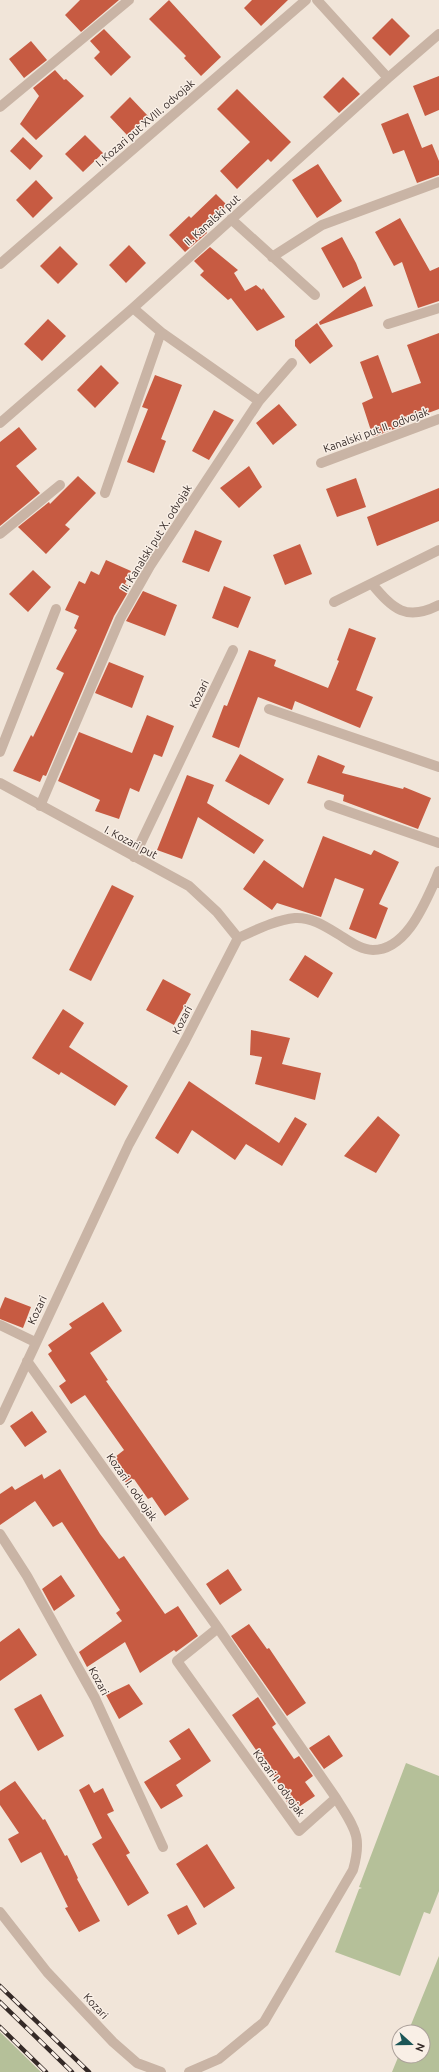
<svg xmlns="http://www.w3.org/2000/svg" width="439" height="2072" viewBox="0 0 439 2072" font-family="Ubuntu,sans-serif">
  <style>
    .green { fill: #b5c099 }
    .building { fill: #c75b42 }
    .lines { fill: none; stroke-linecap: round; stroke-linejoin: round }
    .minor { stroke: #c9b4a5; stroke-width: 10 }
    .tertiary { stroke: #c9b4a5; stroke-width: 10 }
    .rail-casing { stroke: #352a27; stroke-width: 4.5 }
    .rail { stroke: #f9efe6; stroke-width: 3; stroke-dasharray: 9; stroke-linecap: butt }
    .labels { text-anchor: middle; stroke-width: 3; stroke-linejoin: round; paint-order: stroke }
    .street-label { font-size: 11px; fill: #352a27; stroke: #f9efe6 }
  </style>
  <rect width="100%" height="100%" fill="#f1e5d9"/>
  <path class="green" d="M406,1763L439,1776V1891L430,1914L424,1912L400,1976L335,1952L359,1889L362,1888L359,1887Z
    M439,1956V2072H392L399,2055L423,2056V2032H408Z
    M0,2032L41,2072H0Z"/>
  <path class="building" d="M80,0H119L81,32L65,15Z
    M169,0L221,57L201,76L184,58L186,56L149,19Z
    M252,0H288L261,26L244,8Z
    M392,18L410,36L390,56L372,38Z
    M104,29L131,57L111,76L94,58L100,52L90,41Z
    M31,41L47,60L24,78L9,59Z
    M55,70L64,80L66,79L84,96L36,140L20,124L39,96L33,88Z
    M439,76V110L425,116L413,86Z
    M343,77L360,94L339,113L323,97Z
    M237,89L291,142L271,162L268,159L237,189L220,171L250,142L217,109Z
    M130,97L148,116L127,135L110,117Z
    M408,113L422,148L432,144L439,161V175L417,183L404,150L393,154L381,124Z
    M85,135L103,153L83,172L65,154Z
    M23,137L43,156L30,170L10,151Z
    M318,164L342,201L317,218L292,180Z
    M36,180L53,198L33,218L16,200Z
    M216,194L227,205L203,228L207,233L185,252L169,235L189,216L191,218Z
    M400,218L430,271L439,267V301L418,308L402,262L394,266L375,232Z
    M342,237L356,263L362,278L343,288L321,248Z
    M129,245L146,263L126,283L109,265Z
    M60,246L78,264L58,284L40,266Z
    M210,247L238,270L234,273L245,291L256,285L262,290L263,288L285,317L257,331L231,298L228,300L200,275L204,271L194,261Z
    M365,286L373,306L320,325L319,322Z
    M48,319L66,336L42,361L24,344Z
    M317,323L333,346L310,364L295,346V340Z
    M439,333V409L401,423L402,426L373,437L362,403L373,398L360,362L378,355L392,393L421,383L407,345Z
    M101,365L119,383L95,408L77,390Z
    M155,375L182,385L161,439L166,441L154,473L127,462L148,409L142,407Z
    M279,404L297,425L273,445L256,423Z
    M214,410L234,420L209,460L192,451Z
    M19,427L37,449L16,466L40,493L0,526V442Z
    M249,466L262,487L239,508L220,488Z
    M78,476L96,493L65,525L70,529L46,554L18,527L49,502L50,504Z
    M356,478L366,507L337,517L326,489Z
    M439,488V521L377,546L367,517Z
    M195,530L222,541L209,572L182,562Z
    M300,544L312,574L285,585L273,555Z
    M106,560L131,571L125,584L131,587L114,616L46,776L43,775L40,782L13,771L31,735L33,737L64,673L56,669L77,630L74,628L79,616L65,610L79,581L85,584L91,571L99,575Z
    M33,570L51,587L28,612L9,594Z
    M224,586L251,597L238,628L212,618Z
    M143,591L177,605L165,636L126,621Z
    M349,628L376,638L356,690L373,697L360,728L295,701L292,710L258,697L239,748L212,737L224,705L227,706L249,650L276,660L274,666L328,688L339,661L337,660Z
    M109,662L144,676L132,708L95,693Z
    M147,715L174,726L162,757L154,754L139,792L130,788L119,819L95,811L100,800L58,781L79,732L132,753Z
    M240,754L284,779L269,805L225,781Z
    M318,755L345,766L342,773L403,789L404,787L431,798L418,829L343,801L344,795L307,783Z
    M187,775L214,785L207,803L264,840L254,854L198,817L182,859L157,850Z
    M323,836L371,855L374,850L399,862L379,904L388,908L376,939L349,929L364,889L335,878L321,917L277,903L272,910L243,889L264,860L303,888Z
    M112,885L134,896L91,981L69,970Z
    M305,955L333,973L318,998L289,980Z
    M163,979L191,994L174,1025L146,1010Z
    M63,1009L84,1023L69,1047L128,1086L115,1106L61,1072L59,1075L32,1058Z
    M251,1030L290,1038L282,1064L321,1073L315,1100L255,1084L262,1057L250,1055Z
    M189,1081L279,1143L295,1117L307,1124L282,1166L246,1144L235,1160L192,1130L178,1154L155,1138Z
    M378,1116L400,1135L376,1173L344,1156Z
    M5,1297L31,1307L23,1328L0,1319V1309Z
    M103,1302L122,1331L90,1353L108,1380L106,1381L189,1499L165,1516L152,1497L148,1499L134,1479L127,1484L110,1461L124,1450L85,1395L71,1404L59,1386L66,1381L48,1354L52,1351L48,1345L72,1328L69,1324Z
    M32,1411L47,1432L25,1447L10,1426Z
    M60,1469L100,1534L119,1559L124,1556L165,1614L178,1606L198,1636L176,1652L174,1650L140,1673L125,1642L87,1667L79,1652L122,1621L116,1613L120,1610L62,1522L53,1527L35,1501L0,1525V1494L12,1486L15,1490L42,1474L44,1479Z
    M228,1569L242,1590L220,1605L206,1584Z
    M61,1575L75,1596L54,1611L42,1589Z
    M249,1624L267,1649L269,1648L306,1703L287,1716L231,1636Z
    M19,1628L37,1655L0,1681V1642Z
    M129,1684L143,1704L119,1719L106,1695Z
    M41,1694L64,1736L38,1751L14,1709Z
    M258,1697L276,1724L272,1727L294,1759L299,1756L313,1776L305,1782L315,1796L293,1811L279,1790L282,1788L232,1715Z
    M189,1728L211,1761L176,1785L183,1796L161,1809L144,1782L181,1759L169,1741Z
    M329,1735L343,1756L324,1769L309,1748Z
    M15,1781L43,1820L45,1819L65,1856L67,1855L78,1878L77,1879L100,1921L79,1932L65,1908L68,1907L41,1852L21,1863L8,1839L19,1833L0,1805V1791Z
    M89,1784L94,1793L103,1788L114,1811L107,1814L130,1853L126,1855L149,1893L128,1906L92,1844L102,1838L79,1790Z
    M207,1844L235,1888L204,1908L176,1864Z
    M187,1905L197,1924L178,1935L167,1915Z"/>
  <g class="lines">
    <path class="minor" d="M317,0L388,78
      M0,107L129,0
      M231,219L315,295
      M272,257L322,225L439,182
      M0,264L306,0
      M133,308L161,332L259,401
      M388,324L439,308
      M0,423L133,308L388,78L439,34
      M321,463L439,419
      M105,493L161,332
      M0,534L60,485
      M372,584C393,609 406,622 439,605
      M334,602L439,550
      M269,709L439,767
      M0,752L56,609
      M0,783L189,886L217,912L238,938
      M329,805L439,843
      M40,806L120,619L150,566L259,401L292,363
      M134,857L233,650
      M0,1325L35,1342
      M27,1361L218,1628L336,1798L299,1831L177,1661L218,1628
      M0,1420L129,1144L185,1041L238,938C256,930 275,920 295,918C311,917 325,926 338,934C348,940 360,950 373,950C406,950 424,905 435,881
      M0,1534L27,1576L95,1698L163,1847
      M0,1912L47,1972L113,2042L137,2063L161,2072
      M189,2072L219,2059L264,2022L353,1870C363,1835 354,1828 336,1798"/>
    <path class="tertiary" d="M439,871L435,881L439,883"/>
    <g class="rail-casing">
      <path id="rail" d="M0,1986L89,2072
        M0,2002L72,2072
        M0,2027L46,2072"/>
    </g>
    <use href="#rail" class="rail"/>
  </g>
  <g class="labels">
    <g class="street-label">
      <text transform="translate(145 123) rotate(-41)" y="4">I. Kozari put XVIII. odvojak</text>
      <text transform="translate(212 220) rotate(-42)" y="4">II. Kanalski put</text>
      <text transform="translate(376 430) rotate(-20)" y="4">Kanalski put II. odvojak</text>
      <text transform="translate(156 538) rotate(-58)" y="4">II. Kanalski put X. odvojak</text>
      <text transform="translate(199 694) rotate(-64)" y="4">Kozari</text>
      <text transform="translate(131 842) rotate(28)" y="4">I. Kozari put</text>
      <text transform="translate(182 1020) rotate(-63)" y="4">Kozari</text>
      <text transform="translate(37 1310) rotate(-65)" y="4">Kozari</text>
      <text transform="translate(132 1487) rotate(55)" y="4">Kozari I. odvojak</text>
      <text transform="translate(99 1681) rotate(62)" y="4">Kozari</text>
      <text transform="translate(279 1783) rotate(54)" y="4">Kozari I. odvojak</text>
      <text transform="translate(96 2006) rotate(47)" y="4">Kozari</text>
    </g>
  </g>
  <g transform="translate(411 2044) rotate(111)"><circle r="19" fill="#f9efe6" stroke="#aba09a"/>
  <path d="M0-3L7 15L0 10L-7 15Z" fill="#1c5657"/>
  <text y="-6" font-size="11" font-weight="bold" text-anchor="middle" fill="#352a27">N</text>
  </g>
</svg>
